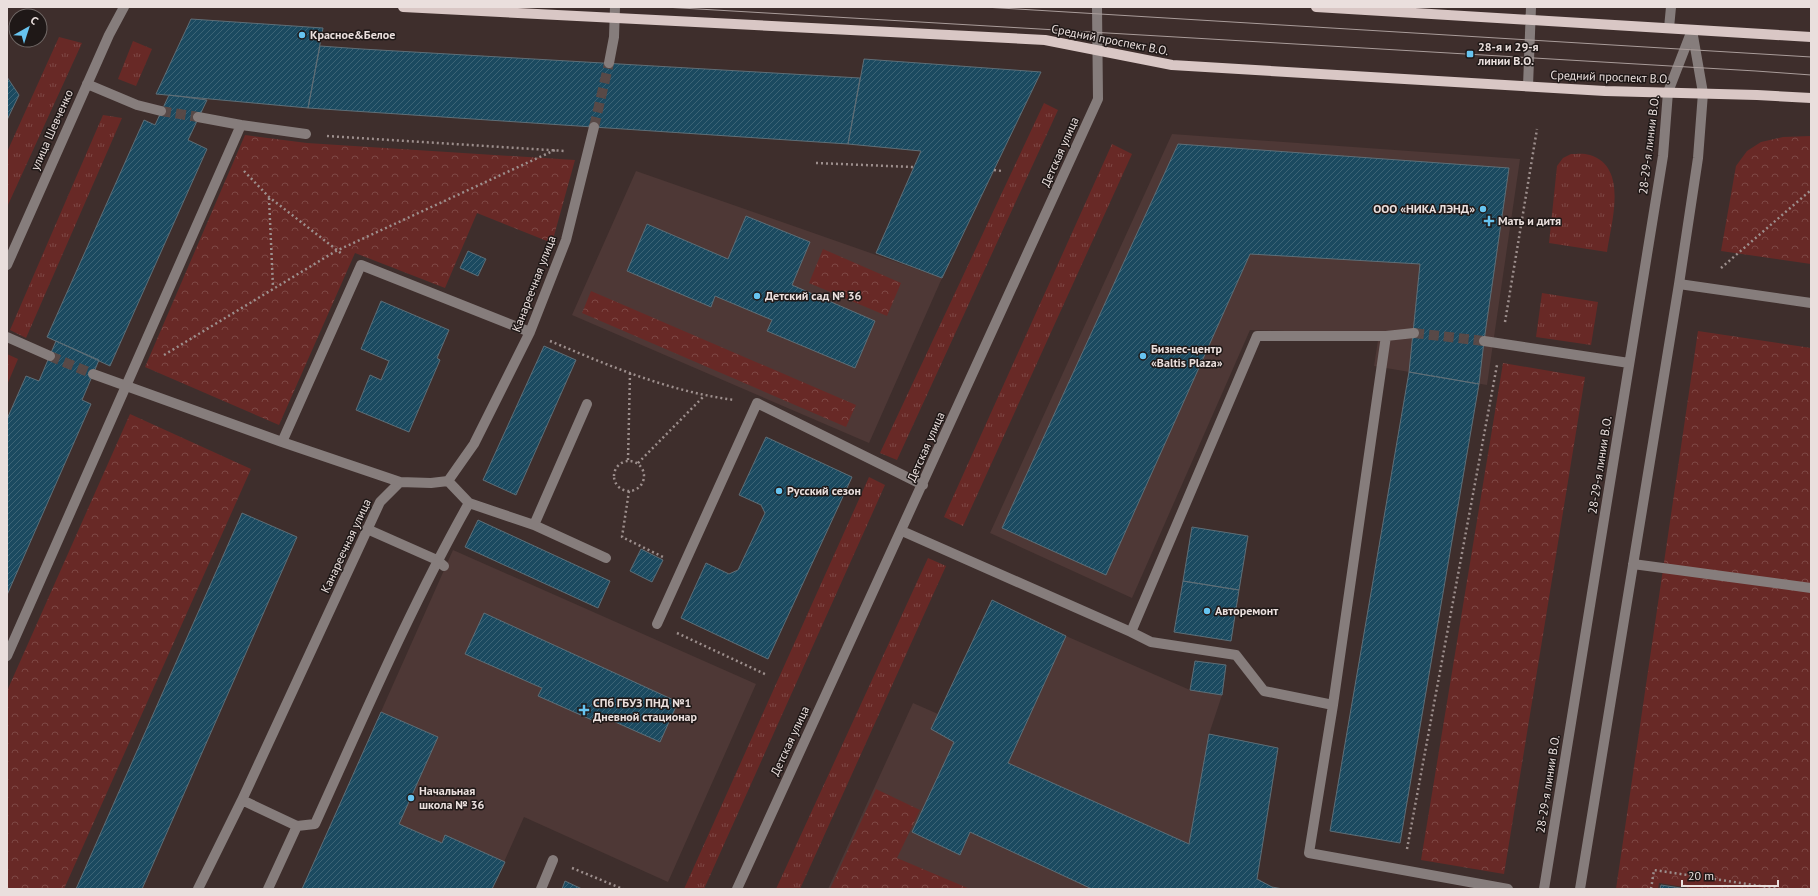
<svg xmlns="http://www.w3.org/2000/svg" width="1818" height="896" viewBox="0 0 1818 896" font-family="'PT Sans',sans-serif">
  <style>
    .built { fill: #4e3836 }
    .grass { fill: url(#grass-tufts) }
    .forest { fill: url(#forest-crowns) }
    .building { fill: url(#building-hatch); stroke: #5e6e77 }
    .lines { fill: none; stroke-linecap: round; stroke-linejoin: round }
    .minor-tunnel { stroke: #584947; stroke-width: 10; stroke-dasharray: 10 5; stroke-linecap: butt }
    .path { stroke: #9d8f8d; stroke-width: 2.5; stroke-dasharray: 2 3; stroke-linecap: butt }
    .minor { stroke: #867d7c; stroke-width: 10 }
    .major { stroke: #d9c7c5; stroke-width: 10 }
    .tram { stroke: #a99c9a; stroke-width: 1 }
    .poi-dot { fill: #67c4f0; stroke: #1f1817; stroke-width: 1.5 }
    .labels { text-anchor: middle; stroke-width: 3; stroke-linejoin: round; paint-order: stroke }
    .poi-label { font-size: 12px; font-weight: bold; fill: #eadfdd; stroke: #1f1817; text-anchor: start }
    .street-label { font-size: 12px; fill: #eadfdd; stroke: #1f1817 }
  </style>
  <defs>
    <pattern id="grass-tufts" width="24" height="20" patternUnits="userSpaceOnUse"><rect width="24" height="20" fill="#682926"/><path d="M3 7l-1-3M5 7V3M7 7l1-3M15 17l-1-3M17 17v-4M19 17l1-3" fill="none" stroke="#7e4845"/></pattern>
    <pattern id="forest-crowns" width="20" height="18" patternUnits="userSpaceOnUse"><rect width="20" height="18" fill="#682926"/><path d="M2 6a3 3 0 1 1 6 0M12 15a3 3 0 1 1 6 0" fill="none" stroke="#7e4845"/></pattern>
    <pattern id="building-hatch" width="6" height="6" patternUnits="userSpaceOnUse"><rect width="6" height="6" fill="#1b4a60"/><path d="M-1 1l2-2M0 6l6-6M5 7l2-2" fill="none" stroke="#3c6476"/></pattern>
  </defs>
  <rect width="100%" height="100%" fill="#3e2e2c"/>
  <path class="built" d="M1172,134L1520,159L1487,385L1374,366L1379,334L1250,330L1132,598L990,533Z
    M636,171L942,278L869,443L572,315Z
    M453,550L756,684L668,882L524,817L492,889H302Z
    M992,600L1066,636L1190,690L1222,695L1209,734L1278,748L1257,879L1271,887L1283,889H828L913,703L938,714Z"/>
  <path class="grass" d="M59,37L82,43L7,207V152Z
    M133,41L152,49L136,86L118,79Z
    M1044,103L1058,110L897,460L880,453Z
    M103,115L122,118L26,338L10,330Z
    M1112,144L1132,154L963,526L944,517Z
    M1571,154C1576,154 1584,153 1590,155C1629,167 1611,223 1607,252L1549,243L1557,166L1563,158Z
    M1542,293L1598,302L1591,345L1536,337Z
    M7,354L18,359L7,385Z
    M869,477L885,485L704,889H684Z
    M928,558L946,566L800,889H776Z"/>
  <path class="forest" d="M245,135L307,143L575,160L552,243L477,213L445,288L355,253L279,425L145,367Z
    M1811,136V264L1721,251L1736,166L1747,151L1761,142L1783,137Z
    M823,249L901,283L887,316L809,283Z
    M591,291L856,405L846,427L582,313Z
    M1698,331L1811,348V889H1696L1659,883L1658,889H1616Z
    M1503,363L1585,377L1504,874L1421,860Z
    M130,414L251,469L64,889H7V691Z
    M876,789L920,810L897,858L970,889H830Z"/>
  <path class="building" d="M191,19L323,28L308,108L156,94Z
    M320,46L362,49L860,78L848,144L308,108Z
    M864,59L1041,72L942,278L876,253L921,151L848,144Z
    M7,77L19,95L7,120Z
    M169,95L207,100L188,140L207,149L110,366L47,337L144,120L155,125Z
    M1178,144L1509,168L1484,341L1479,384L1409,372L1420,264L1250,254L1106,575L1002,528Z
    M746,216L810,242L792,285L875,321L855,368L767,331L772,320L715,296L711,307L627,271L647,224L728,259Z
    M468,251L486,259L478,276L460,268Z
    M381,301L449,330L437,358L440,360L409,432L356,410L370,375L381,380L389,361L361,349Z
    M56,341L99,360L82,400L91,404L7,595V419L26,376L39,381Z
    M544,346L576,360L516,495L483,480Z
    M1409,372L1479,384L1400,843L1330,831Z
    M766,437L852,477L768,659L681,618L706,563L729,574L738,570L765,513L761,505L739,495Z
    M242,513L297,537L142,889H76Z
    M478,520L610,581L598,608L465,547Z
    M1192,527L1248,536L1239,590L1183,581Z
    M641,549L663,560L652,582L630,571Z
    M1183,581L1239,590L1231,641L1174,632Z
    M992,600L1066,636L1008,763L1189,844L1209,734L1278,748L1257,879L1272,887L1283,889H1092L970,832L960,855L912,832L954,742L931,729Z
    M484,613L678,702L660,742L595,713L592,720L538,696L542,688L465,654Z
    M1195,661L1226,665L1222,695L1190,690Z
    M381,712L438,737L399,824L442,843L445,835L505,862L492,889H302Z
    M565,881L582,889H562Z
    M1661,885L1687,889H1660Z"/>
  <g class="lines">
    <path class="minor-tunnel" d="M161,111L198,117
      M594,127L609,63
      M1414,333L1484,341
      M50,356L93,374"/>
    <path class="path" d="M327,136L565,151
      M816,163L913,167
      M994,170L1002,171
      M244,171L269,197L342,254
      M269,198L273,287
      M1721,268L1811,190
      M1505,322L1537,129
      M550,341C610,366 670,392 735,400
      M164,355L336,251L555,150
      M628,460L630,373
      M614 476a15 15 0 1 1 30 0a15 15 0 1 1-30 0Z
      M638,463L704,396
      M629,491L622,537L663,557
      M677,633L767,675
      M1407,849L1497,365
      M572,868L623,889
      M1651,889L1654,870L1780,889"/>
    <path class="minor" d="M1669,28L1671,7
      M609,63L614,37L615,7
      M87,84L137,105L161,111
      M1528,86L1531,7
      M241,125L306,134
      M7,265L109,35L124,7
      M1679,284L1811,303
      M1386,336L1333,705L1309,853L1508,889
      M7,337L50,356
      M1484,341L1629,363
      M93,374L282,442L400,482
      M282,442L361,265L530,332
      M448,481L469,503L534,525L606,558
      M534,525L587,404
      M367,529L437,560L444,566
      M902,531L1131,632L1257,336H1386L1414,333
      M1633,564L1811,588
      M657,624L757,403L923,485
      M1131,632L1151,642L1236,655L1264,691L1333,705
      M7,656L241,125L198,117
      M242,800L297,826
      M198,889L242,800L380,502L400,482L431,483L448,481L474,444L530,332L566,240L594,127
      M268,889L297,826L315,824C364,716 411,606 469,503
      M541,889L553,860
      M737,889L1098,99L1097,7
      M1544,889L1663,156L1668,92L1692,30
      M1580,889L1679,284L1698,158L1703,93L1692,30"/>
    <path class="major" d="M403,7L1045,40L1172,65L1605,91L1757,95L1811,98
      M1316,7L1811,37"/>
    <path class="tram" d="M664,7L1756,71L1811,75
      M984,7L1811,57"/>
  </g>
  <g class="poi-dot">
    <circle cx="302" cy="35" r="4"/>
    <rect x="1466" y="50" width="8" height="8" rx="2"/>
    <circle cx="1483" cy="209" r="4"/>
    <path d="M1487 215h4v4h4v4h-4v4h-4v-4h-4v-4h4z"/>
    <circle cx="757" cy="296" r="4"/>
    <circle cx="1143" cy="356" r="4"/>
    <circle cx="779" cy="491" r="4"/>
    <circle cx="1207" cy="611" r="4"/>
    <path d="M582 704h4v4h4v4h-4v4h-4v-4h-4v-4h4z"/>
    <circle cx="411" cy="798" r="4"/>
  </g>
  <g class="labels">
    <g class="poi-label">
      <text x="310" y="39">Красное&amp;Белое</text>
      <text x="1478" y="51">28-я и 29-я<tspan x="1478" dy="14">линии В.О.</tspan></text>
      <text x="1475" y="213" text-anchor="end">ООО «НИКА ЛЭНД»</text>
      <text x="1498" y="225">Мать и дитя</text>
      <text x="765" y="300">Детский сад № 36</text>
      <text x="1151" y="353">Бизнес-центр<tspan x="1151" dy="14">«Baltis Plaza»</tspan></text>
      <text x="787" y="495">Русский сезон</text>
      <text x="1215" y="615">Авторемонт</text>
      <text x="593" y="707">СПб ГБУЗ ПНД №1<tspan x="593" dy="14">Дневной стационар</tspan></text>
      <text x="419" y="795">Начальная<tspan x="419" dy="14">школа № 36</tspan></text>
    </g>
    <g class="street-label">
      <text transform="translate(1110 40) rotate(11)" y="4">Средний проспект В.О.</text>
      <text transform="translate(1610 77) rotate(2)" y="4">Средний проспект В.О.</text>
      <text transform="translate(52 130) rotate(-66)" y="4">улица Шевченко</text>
      <text transform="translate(1649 145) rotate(-83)" y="4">28-29-я линии В.О.</text>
      <text transform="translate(1060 152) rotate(-66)" y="4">Детская улица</text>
      <text transform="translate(534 284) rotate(-69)" y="4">Канареечная улица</text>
      <text transform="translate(926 447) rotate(-66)" y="4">Детская улица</text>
      <text transform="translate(1600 465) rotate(-81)" y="4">28-29-я линии В.О.</text>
      <text transform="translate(346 546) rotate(-65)" y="4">Канареечная улица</text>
      <text transform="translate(790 741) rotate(-65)" y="4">Детская улица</text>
      <text transform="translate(1548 784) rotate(-81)" y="4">28-29-я линии В.О.</text>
    </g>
  </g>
  <rect width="1818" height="896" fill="none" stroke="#eadfdd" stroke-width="16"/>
  <g transform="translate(28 28) rotate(39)"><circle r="19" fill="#1f1817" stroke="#706866"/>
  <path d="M0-3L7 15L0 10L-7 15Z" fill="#67c4f0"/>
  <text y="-6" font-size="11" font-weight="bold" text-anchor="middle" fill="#eadfdd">С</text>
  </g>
  <path d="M1682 880v6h96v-6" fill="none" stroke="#eadfdd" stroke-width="2"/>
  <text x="1688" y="880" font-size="12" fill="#eadfdd" stroke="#1f1817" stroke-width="3" paint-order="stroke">20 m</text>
</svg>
